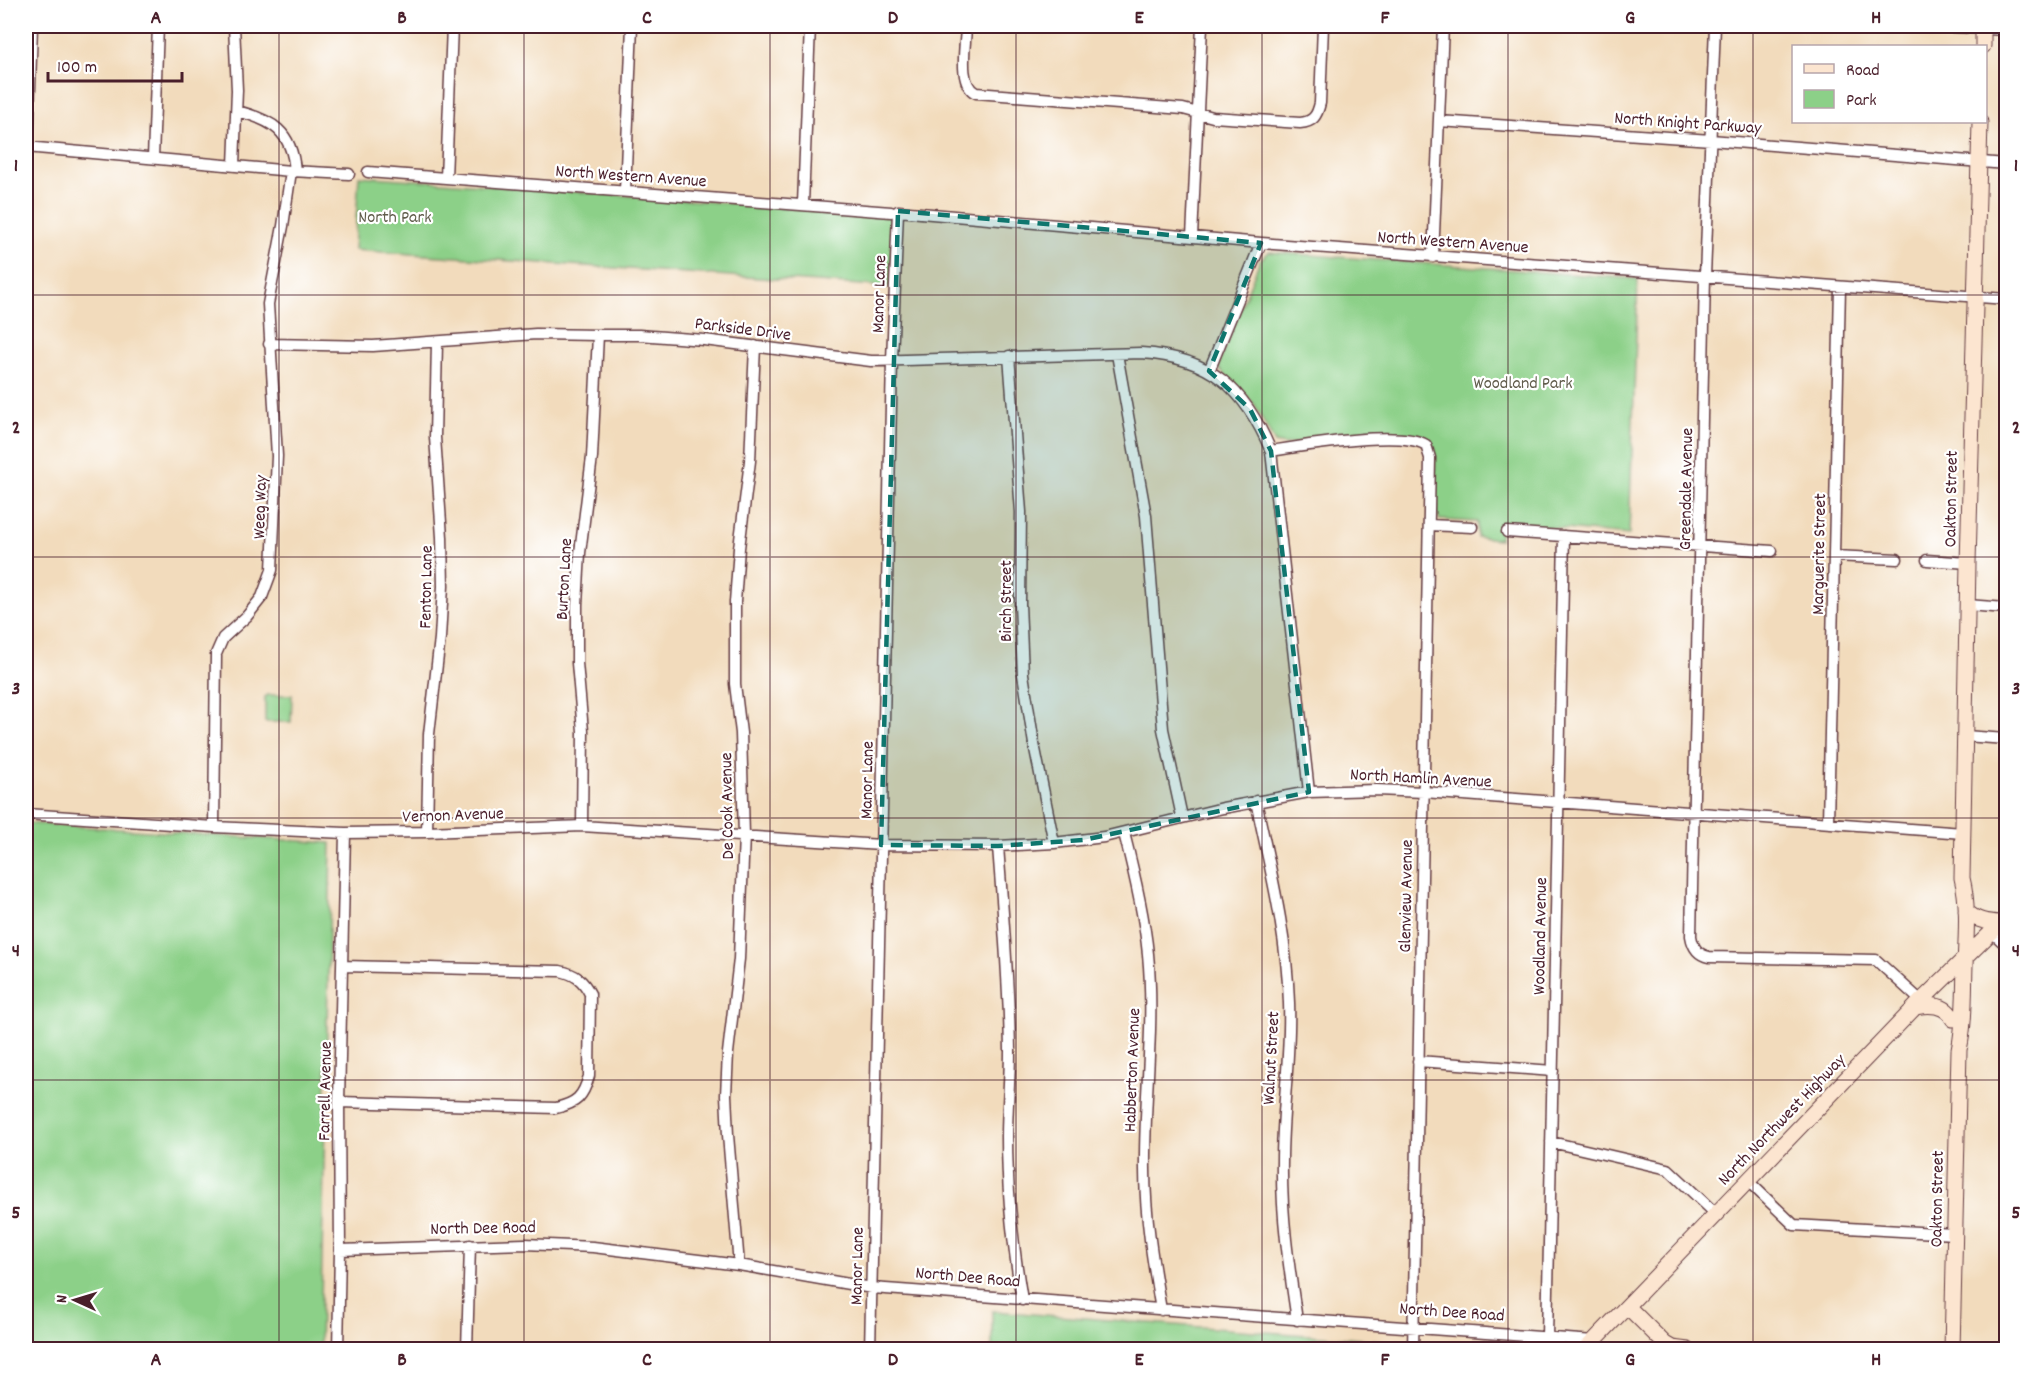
<svg xmlns="http://www.w3.org/2000/svg" width="2032" height="1375" viewBox="0 0 2032 1375" font-family="Dekko,sans-serif">
  <style>
    .green { fill: #8cd088; stroke: #6b785a; stroke-width: 1.5 }
    .lines { fill: none; stroke-linecap: round; stroke-linejoin: round }
    .street-casing { stroke: #633b41; stroke-width: 13 }
    .secondary-casing { stroke: #633b41; stroke-width: 17 }
    .street { stroke: #fff; stroke-width: 10 }
    .secondary { stroke: #fce5d0; stroke-width: 15 }
    .marked { fill: #0f766e; fill-opacity: 0.2; stroke: #0f766e; stroke-width: 4.5; stroke-dasharray: 12 8; stroke-linejoin: round }
    .grid { fill: none; stroke: #4a1f2b; stroke-width: 1.5; stroke-opacity: 0.55 }
    .labels { text-anchor: middle; stroke-width: 4.5; stroke-linejoin: round; paint-order: stroke }
    .street-label { font-size: 18px; fill: #4a1f2b; stroke: #fff }
    .park-label { font-size: 18px; fill: #615d4c; stroke: #fff }
    .neatline { fill: none; stroke: #4a1f2b; stroke-width: 2 }
    .grid-label { font-size: 20px; text-anchor: middle; font-weight: bold; fill: #4a1f2b }
  </style>
  <rect width="100%" height="100%" fill="#fff"/>
  <filter id="ink" filterUnits="userSpaceOnUse"><feTurbulence type="fractalNoise" baseFrequency=".0167" numOctaves="2"/><feDisplacementMap in="SourceGraphic" scale="12" xChannelSelector="R" yChannelSelector="G"/><feConvolveMatrix kernelMatrix="1 2 1 2 8 2 1 2 1" color-interpolation-filters="sRGB"/></filter>
  <filter id="wash" filterUnits="userSpaceOnUse"><feTurbulence type="fractalNoise" baseFrequency=".008" numOctaves="4" result="noise"/><feDisplacementMap in="SourceGraphic" scale="24" xChannelSelector="R" yChannelSelector="G"/><feGaussianBlur stdDeviation="1.35" result="paint"/><feColorMatrix in="noise" values="0 0 0 0 0 0 0 0 0 0 0 0 0 0 0 0 0 1.4 0 .05"/><feComposite in="paint" operator="in"/></filter>
  <g filter="url(#wash)">
    <rect width="100%" height="100%" fill="#f2dbbc"/>
    <path class="green" d="M359,176L893,215L890,287L354,250Z
      M1269,252L1638,279L1629,535L1501,523L1500,539L1477,537V522L1440,520L1435,512V449L1429,440L1418,434L1345,436L1284,445L1275,443L1254,404L1219,369L1220,361L1260,260Z
      M268,695H292L291,722H265V697Z
      M26,823L331,843L320,1349L33,1350L27,1344Z
      M992,1311L1398,1342V1349H992Z"/>
  </g>
  <g filter="url(#ink)">
    <g class="lines">
      <g class="street-casing">
        <path id="street" d="M966,26C966,44 957,84 976,93L1183,109L1213,117L1300,123C1313,122 1317,116 1320,103L1323,26
          M1715,26L1705,276L1691,936C1693,948 1698,955 1709,957L1876,960L1921,1001
          M1939,26L2006,30
          M237,111C272,120 292,131 295,171
          M1439,121L1711,140L2006,164
          M26,147L291,171L349,174
          M28,147L32,26
          M153,158L158,26
          M234,165L237,90L234,26
          M368,172L891,212
          M446,178L452,26
          M625,191L632,26
          M803,204L810,26
          M1192,237L1202,26
          M1433,257L1443,26
          M269,344L373,346L536,334L598,335H639L704,340L871,361L1141,353C1211,357 1245,389 1271,451L1309,792
          M1117,354L1146,516L1163,729L1182,817
          M1009,356L1021,512L1020,604L1023,674L1034,744L1054,843
          M1209,371L1261,243
          M1271,451C1302,446 1401,429 1426,445L1430,458L1413,1350
          M1429,525L1472,527
          M1507,532L1772,551
          M1834,556L1897,559
          M1927,560L1968,563
          M1967,605L2006,608
          M1965,736L2006,739
          M1256,801C1270,868 1287,934 1289,1003C1291,1056 1282,1108 1282,1161C1281,1215 1289,1267 1297,1320
          M26,814L214,827L345,833L427,832L582,826L881,845L998,846L1054,843L1104,837L1223,808L1309,792L1376,790L1424,792L1963,833
          M1828,822L1840,287
          M582,826L583,731L577,663V605L580,553L592,457L598,335
          M214,827L216,654L223,638L247,616L262,597L272,570L277,456L268,304L283,226L291,171
          M427,832L429,734L440,638L443,586L442,537L435,437L437,342
          M1124,833C1134,872 1144,913 1148,954C1155,1026 1144,1097 1145,1169C1145,1216 1153,1263 1161,1310
          M998,846C1003,914 1009,982 1010,1051C1010,1079 1007,1108 1007,1137C1007,1192 1013,1246 1022,1300
          M1992,932L2006,945
          M1418,1061L1553,1071
          M339,1102L556,1108C577,1103 583,1097 589,1076L590,994C583,980 575,974 560,971L343,966
          M1551,1142L1668,1169L1716,1214
          M1748,1181L1794,1225L1954,1234
          M340,1250L525,1244L593,1247L739,1265L872,1288L1594,1341
          M739,1265L728,1135L726,1095L728,1053L739,959L744,835L741,733L735,684V602L739,548L750,461L755,346
          M1547,1337L1564,536
          M338,1350L340,1250L339,1102L345,833
          M467,1350L470,1245
          M870,1350L892,360L898,211L1261,243L2006,299"/>
      </g>
      <g class="secondary-casing">
        <path id="secondary" d="M1983,46V26
          M1966,911C1976,921 1987,922 2001,923
          M1916,1007C1930,1004 1946,1004 1953,1019
          M1628,1307L1665,1344L1672,1348L1688,1350
          M1585,1350L1921,1001L2006,918
          M1952,1350L1959,1050C1965,1022 1964,994 1965,966C1966,937 1969,906 1962,878L1968,563L1980,122"/>
      </g>
      <use href="#street" class="street"/>
      <use href="#secondary" class="secondary"/>
    </g>
  </g>
  <path class="marked" d="M898,211L1261,243L1209,371L1250,409L1271,451L1309,792L1083,840L998,846L881,845Z"/>
  <path class="grid" d="M279,26V1350M524,26V1350M770,26V1350M1016,26V1350M1262,26V1350M1508,26V1350M1753,26V1350M26,295H2006M26,557H2006M26,818H2006M26,1080H2006"/>
  <g class="labels">
    <g class="street-label">
      <text transform="translate(1688 122) rotate(4)" y="6">North Knight Parkway</text>
      <text transform="translate(631 175) rotate(4)" y="6">North Western Avenue</text>
      <text transform="translate(1453 241) rotate(4)" y="6">North Western Avenue</text>
      <text transform="translate(878 294) rotate(-88)" y="6">Manor Lane</text>
      <text transform="translate(743 328) rotate(7)" y="6">Parkside Drive</text>
      <text transform="translate(1685 489) rotate(-89)" y="6">Greendale Avenue</text>
      <text transform="translate(1950 499) rotate(-89)" y="6">Oakton Street</text>
      <text transform="translate(259 507) rotate(-88)" y="6">Weeg Way</text>
      <text transform="translate(1818 554) rotate(-89)" y="6">Marguerite Street</text>
      <text transform="translate(563 579) rotate(-87)" y="6">Burton Lane</text>
      <text transform="translate(425 587) rotate(-89)" y="6">Fenton Lane</text>
      <text transform="translate(1005 601) rotate(-90)" y="6">Birch Street</text>
      <text transform="translate(1421 777) rotate(3)" y="6">North Hamlin Avenue</text>
      <text transform="translate(866 780) rotate(-89)" y="6">Manor Lane</text>
      <text transform="translate(726 806) rotate(-91)" y="6">De Cook Avenue</text>
      <text transform="translate(453 814) rotate(-2)" y="6">Vernon Avenue</text>
      <text transform="translate(1405 896) rotate(-89)" y="6">Glenview Avenue</text>
      <text transform="translate(1539 936) rotate(-89)" y="6">Woodland Avenue</text>
      <text transform="translate(1270 1058) rotate(-87)" y="6">Walnut Street</text>
      <text transform="translate(1131 1070) rotate(-88)" y="6">Habberton Avenue</text>
      <text transform="translate(324 1091) rotate(-89)" y="6">Farrell Avenue</text>
      <text transform="translate(1781 1119) rotate(-46)" y="6">North Northwest Highway</text>
      <text transform="translate(1936 1199) rotate(-89)" y="6">Oakton Street</text>
      <text transform="translate(483 1227) rotate(-1)" y="6">North Dee Road</text>
      <text transform="translate(856 1266) rotate(-89)" y="6">Manor Lane</text>
      <text transform="translate(968 1276) rotate(5)" y="6">North Dee Road</text>
      <text transform="translate(1452 1311) rotate(4)" y="6">North Dee Road</text>
    </g>
    <g class="park-label">
      <text x="395" y="222">North Park</text>
      <text x="1523" y="388">Woodland Park</text>
    </g>
  </g>
  <rect width="2032" height="1375" fill="none" stroke="#fff" stroke-width="66"/>
  <rect x="1792" y="45" width="195" height="78" fill="#ffffff" stroke="#b7a5aa" stroke-width="1.5"/>
  <rect x="1804" y="64" width="30" height="9" fill="#fce5d0" stroke="#b7a5aa" stroke-width="1.5"/>
  <text x="1846" y="75" font-size="18" fill="#4a1f2b">Road</text>
  <rect x="1804" y="90" width="30" height="18" fill="#8cd088" stroke="#b7a5aa" stroke-width="1.5"/>
  <text x="1846" y="105" font-size="18" fill="#4a1f2b">Park</text>
  <g transform="translate(75 1300) rotate(274)" stroke="#ffffff" stroke-width="4.5" paint-order="stroke">
  <path d="M0-4.5L10 22L0 15L-10 22Z" fill="#4a1f2b"/>
  <text y="-9" font-size="16" font-weight="bold" text-anchor="middle" fill="#4a1f2b">N</text>
  </g>
  <path d="M48 72v9h134v-9" fill="none" stroke="#4a1f2b" stroke-width="3"/>
  <text x="57" y="72" font-size="18" fill="#4a1f2b" stroke="#ffffff" stroke-width="4.5" paint-order="stroke">100 m</text>
  <rect x="33" y="33" width="1966" height="1309" class="neatline"/>
  <g class="grid-label">
    <text x="156" y="23">A</text>
    <text x="402" y="23">B</text>
    <text x="647" y="23">C</text>
    <text x="893" y="23">D</text>
    <text x="1139" y="23">E</text>
    <text x="1385" y="23">F</text>
    <text x="1630" y="23">G</text>
    <text x="1876" y="23">H</text>
    <text x="16" y="171">1</text>
    <text x="2016" y="171">1</text>
    <text x="16" y="433">2</text>
    <text x="2016" y="433">2</text>
    <text x="16" y="694">3</text>
    <text x="2016" y="694">3</text>
    <text x="16" y="956">4</text>
    <text x="2016" y="956">4</text>
    <text x="16" y="1218">5</text>
    <text x="2016" y="1218">5</text>
    <text x="156" y="1365">A</text>
    <text x="402" y="1365">B</text>
    <text x="647" y="1365">C</text>
    <text x="893" y="1365">D</text>
    <text x="1139" y="1365">E</text>
    <text x="1385" y="1365">F</text>
    <text x="1630" y="1365">G</text>
    <text x="1876" y="1365">H</text>
  </g>
</svg>
